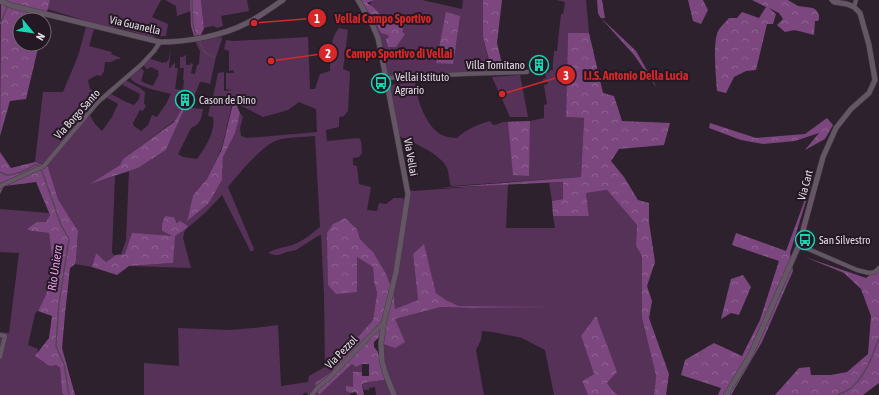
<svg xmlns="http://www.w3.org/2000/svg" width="879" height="395" viewBox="0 0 879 395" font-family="'Asap Condensed',sans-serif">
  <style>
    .grass { fill: #563258; fill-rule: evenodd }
    .forest { fill: url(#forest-crowns) }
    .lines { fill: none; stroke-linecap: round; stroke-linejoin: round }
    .stream { stroke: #574259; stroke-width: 1.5 }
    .minor-casing { stroke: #473c47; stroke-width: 5 }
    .tertiary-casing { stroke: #473c47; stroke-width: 6 }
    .minor { stroke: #655665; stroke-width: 4 }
    .tertiary { stroke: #655665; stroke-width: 5 }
    .labels { text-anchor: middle; stroke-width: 4; stroke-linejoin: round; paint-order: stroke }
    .street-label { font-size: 11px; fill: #e4dce4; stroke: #241824 }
    .poi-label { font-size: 11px; fill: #e4dce4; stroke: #241824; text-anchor: start }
    .water-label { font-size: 12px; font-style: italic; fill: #ea9fed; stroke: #241824 }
    .leader { fill: none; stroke: #d62828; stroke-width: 1.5 }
    .callout-dot { fill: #d62828; stroke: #241824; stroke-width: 1.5 }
    .mark-label { font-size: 12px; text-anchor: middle; font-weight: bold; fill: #fff }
    .callout-label { font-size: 12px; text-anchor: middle; font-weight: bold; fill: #d62828; stroke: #241824; stroke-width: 4; stroke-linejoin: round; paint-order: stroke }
  </style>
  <defs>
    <pattern id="forest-crowns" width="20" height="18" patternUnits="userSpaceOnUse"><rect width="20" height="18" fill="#7b477e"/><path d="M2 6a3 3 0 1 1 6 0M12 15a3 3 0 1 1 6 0" fill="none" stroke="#8e6190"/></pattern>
  </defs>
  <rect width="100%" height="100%" fill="#2e212e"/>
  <path class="grass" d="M50,0H161L152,17L168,24L166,36L151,37L120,28L103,26L47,9Z
    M165,0H190L191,11L177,16L176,6Z
    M201,0H247L249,11L221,16L223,26L217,28L213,26L204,28Z
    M372,0H422L462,9L463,0H483V37L491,71L389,77L387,75L382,51L366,12Z
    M556,0H586L589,33L568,34L566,117L584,118L581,177L451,186C449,181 449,173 447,168C441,154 412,142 399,136L390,85L415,82C417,99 426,129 444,136C448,137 453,138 457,138C467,129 476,125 490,121L493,125H495L503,122L530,121L544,118V105L547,104L544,85L548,84L547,81L543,82V79L546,78L545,72L549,73L550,70H553C552,65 554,57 554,51H557L561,14H563L565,2Z
    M86,27L94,29L89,46L112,52L111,54L121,58L119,59H117L111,62H105L104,71L101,76L97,75L88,80L90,89L98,95L87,110L95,124L102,131L112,117L118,104L106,97L109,93L126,102L134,105L139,99L140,94L123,85L121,83C124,81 124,81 127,81C132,83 142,89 145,92L144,103L146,106L143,111L140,110L133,123L134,126L141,131L148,125L152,115L157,117L166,104L171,94C160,91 137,87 130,78V75L139,67L144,71L141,81L147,84L153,86L159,74L158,73L159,71L151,67L147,69L142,64L148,58L163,63L165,62L166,63L169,59L171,45L169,68H170L175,62V68H178L175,89L181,90L183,89L184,80H183L184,68H180V57H183L184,56L186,55V65H190L191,63L193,64L191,73L195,74L197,65H198L199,64L200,51L195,41H199L200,44V41L221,37L222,39L216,57L210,84L203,82H200L192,101L191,108L203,109C201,119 201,124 191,128L178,154L183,157L197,159C205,148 216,131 213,117L208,116L211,100L226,99L225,96L213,97L218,73L224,72V91L232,90L226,89V73H234L233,70L229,71V51L224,49L226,40L233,41L308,37L310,89H315L320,74L330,71C331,56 329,40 339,28L348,30L343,69L350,72L348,111L344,116L339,117V127L326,130L327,141L359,138L361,141L362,153L359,157L353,158V165L357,166L359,184L371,187L367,210L377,211L379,203L386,204L394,198H403L405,207L391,287L371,250L360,239L357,229L345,218L333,224L357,256L373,267L374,282L377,293L373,320L357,338L351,348L335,362L332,372L319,395L352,364L356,367L362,364V372H353V387H346V391L350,393L351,395H308L306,392L302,395H144V363L179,366L178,328L229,330L253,328L278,325L281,386L308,382L309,376L325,367L324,294L321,235L318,236L296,250L287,252L279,255H274L268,253C274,249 285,247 293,245C303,241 311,234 320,227L315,136C304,137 288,137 278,140C263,144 238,175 228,187L254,249L253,251H250L248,246L222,195L205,213L185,230L183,238L191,268L129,266L173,263L125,254H121L126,240L129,171L138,168L166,150L187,101L174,121L123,159L120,165L92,183L115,176L112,253L114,255H116L106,262L96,253L92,267L75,264L76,261L78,231L58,199L48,167L35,162L43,92H63L78,56ZM299,102L316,109L317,132L247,138L241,136L240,128L243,117L240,113L234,133L223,157L222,180L209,203L187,220L193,195L208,178L222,147L232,104L242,106L263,117L288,110ZM165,216L174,217L175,222L183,224L188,226L175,236L162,231Z
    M520,75L528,117H510L492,77Z
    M563,182V199L552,201L549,183Z
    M508,184L506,228H555L553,216H589L586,193L607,190L637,225L636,245L642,257V318L656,376L654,395H618L613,391L607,383L617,372L581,336L594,374L582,381L588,395H554L545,350L522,338L493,332L482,331L481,340L476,350L484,395H394L382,362L381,343L395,319L441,307L472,308L528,307L459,306L446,300L436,293L424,245L413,254L418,300L395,310L393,287L409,190L414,191Z
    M0,209L49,213L50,215L46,222L32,231L49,233C50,241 52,250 52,258C52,276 48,301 35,314L28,345L38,349L37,357L53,363L60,368L62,393L64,395H0V332L9,333L19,253L0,252Z
    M385,380L393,395H376L375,387L369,388V390H364L362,384L368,382Z"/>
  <path class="forest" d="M1,0H50L44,23V20H20V44H39L26,99L10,101L0,136Z
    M190,0H201L204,28L201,35L194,36L191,26Z
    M362,0H374L367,3C370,5 374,7 376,10C381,15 382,19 389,21L391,16C404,15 407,21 402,32L405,34L396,47H388L386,40L387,38H389L388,35L381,33L370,14L362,3Z
    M483,0H502L497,43L503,68H491L483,37Z
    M597,0H602L605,18H601L636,51L657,88L634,55L600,17L598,13Z
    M688,0H703L708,10L701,24L693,21Z
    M752,0H788L798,6L813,8L816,10L819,15V19L818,21H815L814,35L795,30L785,32L777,25L783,19L779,13L769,8L776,14L773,24H767L756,70L746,71L734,77L726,93L717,91C716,76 713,47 717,34C719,27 725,23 729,18H737L742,12L759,18L766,7Z
    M446,12L460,16L453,64L436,63Z
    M568,33H589L603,93L614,96L622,121L670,123L664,145L619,149L611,161L624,177L638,200L649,203V222L655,262L647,286L652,301L649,318L669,374L666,395H654L656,376L642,318V257L636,245L637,225L607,190L586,193L589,216H553L552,201L563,199V182L436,188L581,177L584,118L566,117Z
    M191,93L166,150L138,168L90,184L120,165L123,159L174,122Z
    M234,99L240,113L235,133L223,157L222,180L209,203L187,221L193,195L207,179L222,149Z
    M827,118L833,125L825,139L805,150L819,133L795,141L763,144L741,140L709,128L710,123L756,138L805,134Z
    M530,121L529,176L513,175L508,122Z
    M0,152L11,168L35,162L48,167L58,199L78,231L76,261L75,264L70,268L65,314L62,348L65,359L75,395H64L62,393L60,368L56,365L50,366L35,356L49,338L52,316L38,311L45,297L50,285L52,257L49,233L32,231L27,229L37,222H46L50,215L36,182L4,186L0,194Z
    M814,175L790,253L793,271L762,342L731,395H718L721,388L681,375L685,360L714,343L742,356L760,320L779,261L732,245L736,233L786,251Z
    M165,216L174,217L176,222L177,223L180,221L188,226L187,228L175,236L173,263L129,266L117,275L92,267L96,253L106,262L116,255L125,254L132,233L173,236L162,231V224Z
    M345,218L357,229L360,239L373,252L386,274L391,287L379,337L374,342V347L378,352L385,380L368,382L362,384L364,395H357L356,392L350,393L346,391V386L353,387V372H362V376H369V364H362L356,367L352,364L319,395L315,383L332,372L335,362L351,348L357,338L373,320L377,293L374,282L373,267L357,257V292L336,294L328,285L327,233L333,224Z
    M424,244L436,293L446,300L459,306L547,307L472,308L441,307L395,319L405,342L395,348L381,343L393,287L395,309L418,300L413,254Z
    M805,257L866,278L879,268V383L863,395H775L799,368L810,367L811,375H831L847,372L868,354L871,316L861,289L844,273Z
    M743,275L751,287L739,315L731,313L721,319L731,279Z
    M596,316L617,372L607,383L613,391L618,395H588L582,381L594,374L581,336Z"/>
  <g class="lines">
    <path class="stream" d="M192,0C193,13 191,26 197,37
      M0,24L8,5
      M199,40C203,51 203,53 214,57
      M0,172C2,173 4,174 6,175C14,176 28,169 35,165H39L43,174L61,225L69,239L59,303L56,346L64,364L69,395
      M838,395C842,393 848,391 852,387C866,375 873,355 879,338"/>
    <g class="minor-casing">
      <path id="minor" d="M854,7L856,0
        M386,78L465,74L527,72
        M0,187L2,185L44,166L98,102L142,64L154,51L160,42
        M799,245L857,270L869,273L875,272L879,268
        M0,335L5,336L0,357
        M312,395L318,387L328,379L384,322"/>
    </g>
    <g class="tertiary-casing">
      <path id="tertiary" d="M358,0L373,26L378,38L386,78L408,194L396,272L384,322L381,343L382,362L386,375L394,395
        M0,1L13,6L160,42C187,42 222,36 247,23C259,17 271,8 283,0
        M726,395L751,354L799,245L823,157L836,128L851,109L869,93L875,80L869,45L860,13L854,7L847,4L834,2L832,0"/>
    </g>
    <use href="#minor" class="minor"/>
    <use href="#tertiary" class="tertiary"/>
  </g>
  <defs>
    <g id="building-ring" transform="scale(1)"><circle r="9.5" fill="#241824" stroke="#16d5b3" stroke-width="1.5"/><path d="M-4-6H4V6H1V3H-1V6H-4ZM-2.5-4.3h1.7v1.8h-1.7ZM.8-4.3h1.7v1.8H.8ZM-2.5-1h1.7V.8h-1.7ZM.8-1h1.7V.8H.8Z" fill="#16d5b3"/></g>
    <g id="bus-ring" transform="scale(1)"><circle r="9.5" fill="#241824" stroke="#16d5b3" stroke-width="1.5"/><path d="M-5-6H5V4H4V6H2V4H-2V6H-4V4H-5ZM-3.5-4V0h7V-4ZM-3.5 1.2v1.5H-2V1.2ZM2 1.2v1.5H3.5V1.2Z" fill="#16d5b3"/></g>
  </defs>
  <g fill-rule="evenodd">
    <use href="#building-ring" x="539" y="65"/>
    <use href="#bus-ring" x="381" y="83"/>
    <use href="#building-ring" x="185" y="100"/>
    <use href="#bus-ring" x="805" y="240"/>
  </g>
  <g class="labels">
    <g class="street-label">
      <text transform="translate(135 25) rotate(13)" y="4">Via Guanella</text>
      <text transform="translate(77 114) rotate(-48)" y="4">Via Borgo Santo</text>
      <text transform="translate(411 157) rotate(80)" y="4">Via Vellai</text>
      <text transform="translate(805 185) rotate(-75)" y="4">Via Cart</text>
      <text transform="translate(341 352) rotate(-46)" y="4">Via Pezzol</text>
    </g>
    <g class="poi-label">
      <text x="525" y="69" text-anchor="end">Villa Tomitano</text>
      <text x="395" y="81">Vellai Istituto<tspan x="395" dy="13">Agrario</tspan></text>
      <text x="199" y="104">Cason de Dino</text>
      <text x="819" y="244">San Silvestro</text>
    </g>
    <g class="water-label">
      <text transform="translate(55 268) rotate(-82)" y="4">Rio Uniera</text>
    </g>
  </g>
  <path class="leader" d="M254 23L317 18M271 61L328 53M502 94L566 75"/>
  <g class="callout-dot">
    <circle cx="254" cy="23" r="4"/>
    <circle cx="271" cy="61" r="4"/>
    <circle cx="502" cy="94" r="4"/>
    <circle cx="317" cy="18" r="10"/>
    <circle cx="328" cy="53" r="10"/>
    <circle cx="566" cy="75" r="10"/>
  </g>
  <g class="mark-label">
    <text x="317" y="23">1</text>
    <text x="328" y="58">2</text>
    <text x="566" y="80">3</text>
  </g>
  <g class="callout-label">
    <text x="383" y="23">Vellai Campo Sportivo</text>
    <text x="399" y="58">Campo Sportivo di Vellai</text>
    <text x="636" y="80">I.I.S. Antonio Della Lucia</text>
  </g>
  <g transform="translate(32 32) rotate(119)"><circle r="19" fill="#241824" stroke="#716671"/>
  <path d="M0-3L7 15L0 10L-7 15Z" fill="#16d5b3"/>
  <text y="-6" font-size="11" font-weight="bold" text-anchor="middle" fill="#e4dce4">N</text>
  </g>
</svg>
